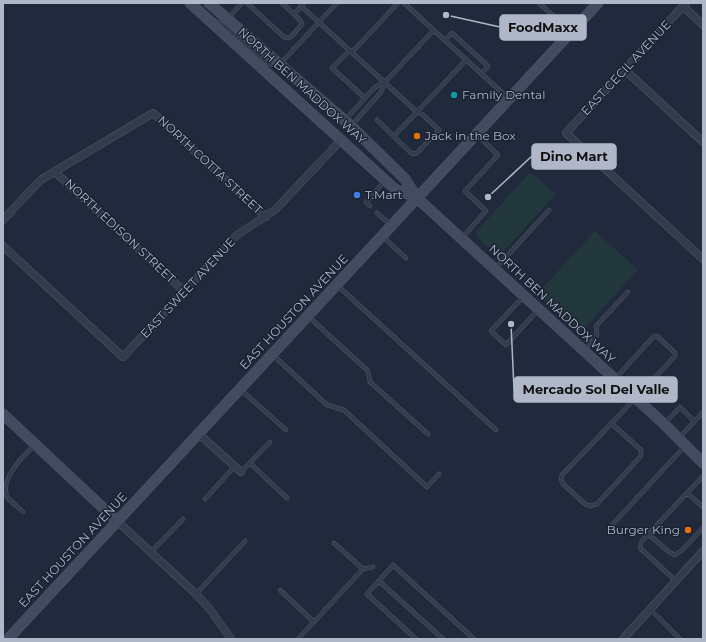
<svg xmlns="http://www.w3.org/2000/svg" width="706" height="642" viewBox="0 0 706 642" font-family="Montserrat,sans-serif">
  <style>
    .green { fill: #22383d }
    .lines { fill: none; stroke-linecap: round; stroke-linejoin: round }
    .lane-casing { stroke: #4f5767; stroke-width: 4.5 }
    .street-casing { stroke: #4f5767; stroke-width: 8 }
    .secondary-casing { stroke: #4f5767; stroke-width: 11 }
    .lane { stroke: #343c4c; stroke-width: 3.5 }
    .street { stroke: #343c4c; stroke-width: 7 }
    .secondary { stroke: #424b60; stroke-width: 10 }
    .culture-dot { fill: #0f9aa8; stroke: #1a2131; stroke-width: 1.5 }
    .food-dot { fill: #e8710a; stroke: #1a2131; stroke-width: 1.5 }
    .shop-dot { fill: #3f7fe0; stroke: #1a2131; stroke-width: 1.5 }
    .labels { text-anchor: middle; stroke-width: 3; stroke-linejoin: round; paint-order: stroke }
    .street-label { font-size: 12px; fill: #afb7c8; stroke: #1a2131 }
    .poi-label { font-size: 12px; fill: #afb7c8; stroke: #1a2131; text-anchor: start }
    .leader { fill: none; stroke: #afb7c8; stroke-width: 1.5 }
    .callout-dot { fill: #afb7c8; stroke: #1a2131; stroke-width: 1.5 }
    .callout { fill: #afb7c8; stroke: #afb7c8; stroke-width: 1.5 }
    .callout-label { font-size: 13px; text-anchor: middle; font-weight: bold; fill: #111 }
  </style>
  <rect width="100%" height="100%" fill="#202a3c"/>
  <path class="green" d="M530,172L556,194L503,252L499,254L495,253L478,238L476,235V232Z
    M595,231L638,270L580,333L539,296L538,293Z"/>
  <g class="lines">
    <g class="lane-casing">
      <path id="lane" d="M247,3L284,37L288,38L292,36L302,24L300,20L282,3
        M404,3L508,98
        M539,3L570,31
        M301,6L417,112L466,60
        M294,14L304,3
        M228,18L242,3
        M218,22L229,30L266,62C271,65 274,66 280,64L337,3
        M445,40L452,33L488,66L481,74
        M365,98L332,68L347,53L355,49L398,3
        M345,120L375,87L385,82L434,30
        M377,120L411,153L415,154L418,152L439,130L422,114L417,112L394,136
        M352,125L381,92L385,82
        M370,206L366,202L384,182
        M377,213L391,225
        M383,237L406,258
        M462,238L486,211L465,191L498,155L477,135
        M496,268L549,210
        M338,286L496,430
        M523,297L491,331L506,345L538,310
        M309,317L368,371L370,382L428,434
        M584,350L597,335L596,326L628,292
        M273,355L327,405L344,410L427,487L439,474
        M240,389L286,430
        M611,423L641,450V456L597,504L590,506L585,504L563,484L561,479L562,475C600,435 638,396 675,356V353L657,336H654L615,379
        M664,424L680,407L694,421
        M679,438L703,412
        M250,463L287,498
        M241,472L270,442
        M687,493L703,507
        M205,499L235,466
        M23,512C18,507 11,502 7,497C0,478 23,456 35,445
        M613,524L684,447
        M648,534L669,552L675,555L681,551L703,528
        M334,543L363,569
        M150,553L183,519
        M379,581L443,639
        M676,581L641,549L640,546L642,541L703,476
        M280,590L314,622
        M196,594L245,541
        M650,609L680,639
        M298,639L363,569L373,567
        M416,639L367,594L393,565L474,639"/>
    </g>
    <g class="street-casing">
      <path id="street" d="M686,3L566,133L703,259
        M683,6L703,25
        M625,70L703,142
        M55,172L184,291
        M3,220L32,189L42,179L153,113L266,217
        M3,246L123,357L237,235L275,210L342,139
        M199,434L241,472
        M117,521L196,594L209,608L231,639
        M623,639L703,551"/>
    </g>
    <g class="secondary-casing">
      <path id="secondary" d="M190,3L395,189L417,198
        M209,3L351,126L405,179L417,198L664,424L703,463
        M3,414L117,521
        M8,639L598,3"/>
    </g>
    <use href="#lane" class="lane"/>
    <use href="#street" class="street"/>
    <use href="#secondary" class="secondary"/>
  </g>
  <circle class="culture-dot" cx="454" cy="95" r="4"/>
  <g class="food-dot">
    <circle cx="417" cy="136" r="4"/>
    <circle cx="688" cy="530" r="4"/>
  </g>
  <circle class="shop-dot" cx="357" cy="195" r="4"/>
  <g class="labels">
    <g class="street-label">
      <text transform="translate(626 68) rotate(-47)" y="4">EAST CECIL AVENUE</text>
      <text transform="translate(302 86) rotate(42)" y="4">NORTH BEN MADDOX WAY</text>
      <text transform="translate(210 165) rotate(43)" y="4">NORTH COTTA STREET</text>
      <text transform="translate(120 231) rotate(43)" y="4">NORTH EDISON STREET</text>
      <text transform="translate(188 288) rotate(-47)" y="4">EAST SWEET AVENUE</text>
      <text transform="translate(552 304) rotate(43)" y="4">NORTH BEN MADDOX WAY</text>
      <text transform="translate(294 312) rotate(-47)" y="4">EAST HOUSTON AVENUE</text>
      <text transform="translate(73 550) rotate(-47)" y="4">EAST HOUSTON AVENUE</text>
    </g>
    <g class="poi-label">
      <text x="462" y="99">Family Dental</text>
      <text x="425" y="140">Jack in the Box</text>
      <text x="365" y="199">T.Mart</text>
      <text x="680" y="534" text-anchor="end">Burger King</text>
    </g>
  </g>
  <path class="leader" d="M446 15L500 27M488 197L532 156M511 324L514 389"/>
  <g class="callout-dot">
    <circle cx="446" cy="15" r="4"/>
    <circle cx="488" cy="197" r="4"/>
    <circle cx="511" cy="324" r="4"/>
  </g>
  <g class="callout">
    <rect x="500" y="15" width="86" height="25" rx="4"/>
    <rect x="532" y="144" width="84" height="25" rx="4"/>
    <rect x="514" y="377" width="163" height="25" rx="4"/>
  </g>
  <g class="callout-label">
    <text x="543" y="32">FoodMaxx</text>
    <text x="574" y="161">Dino Mart</text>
    <text x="596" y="394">Mercado Sol Del Valle</text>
  </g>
  <rect width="706" height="642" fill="none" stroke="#afb7c8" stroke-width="8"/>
</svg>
